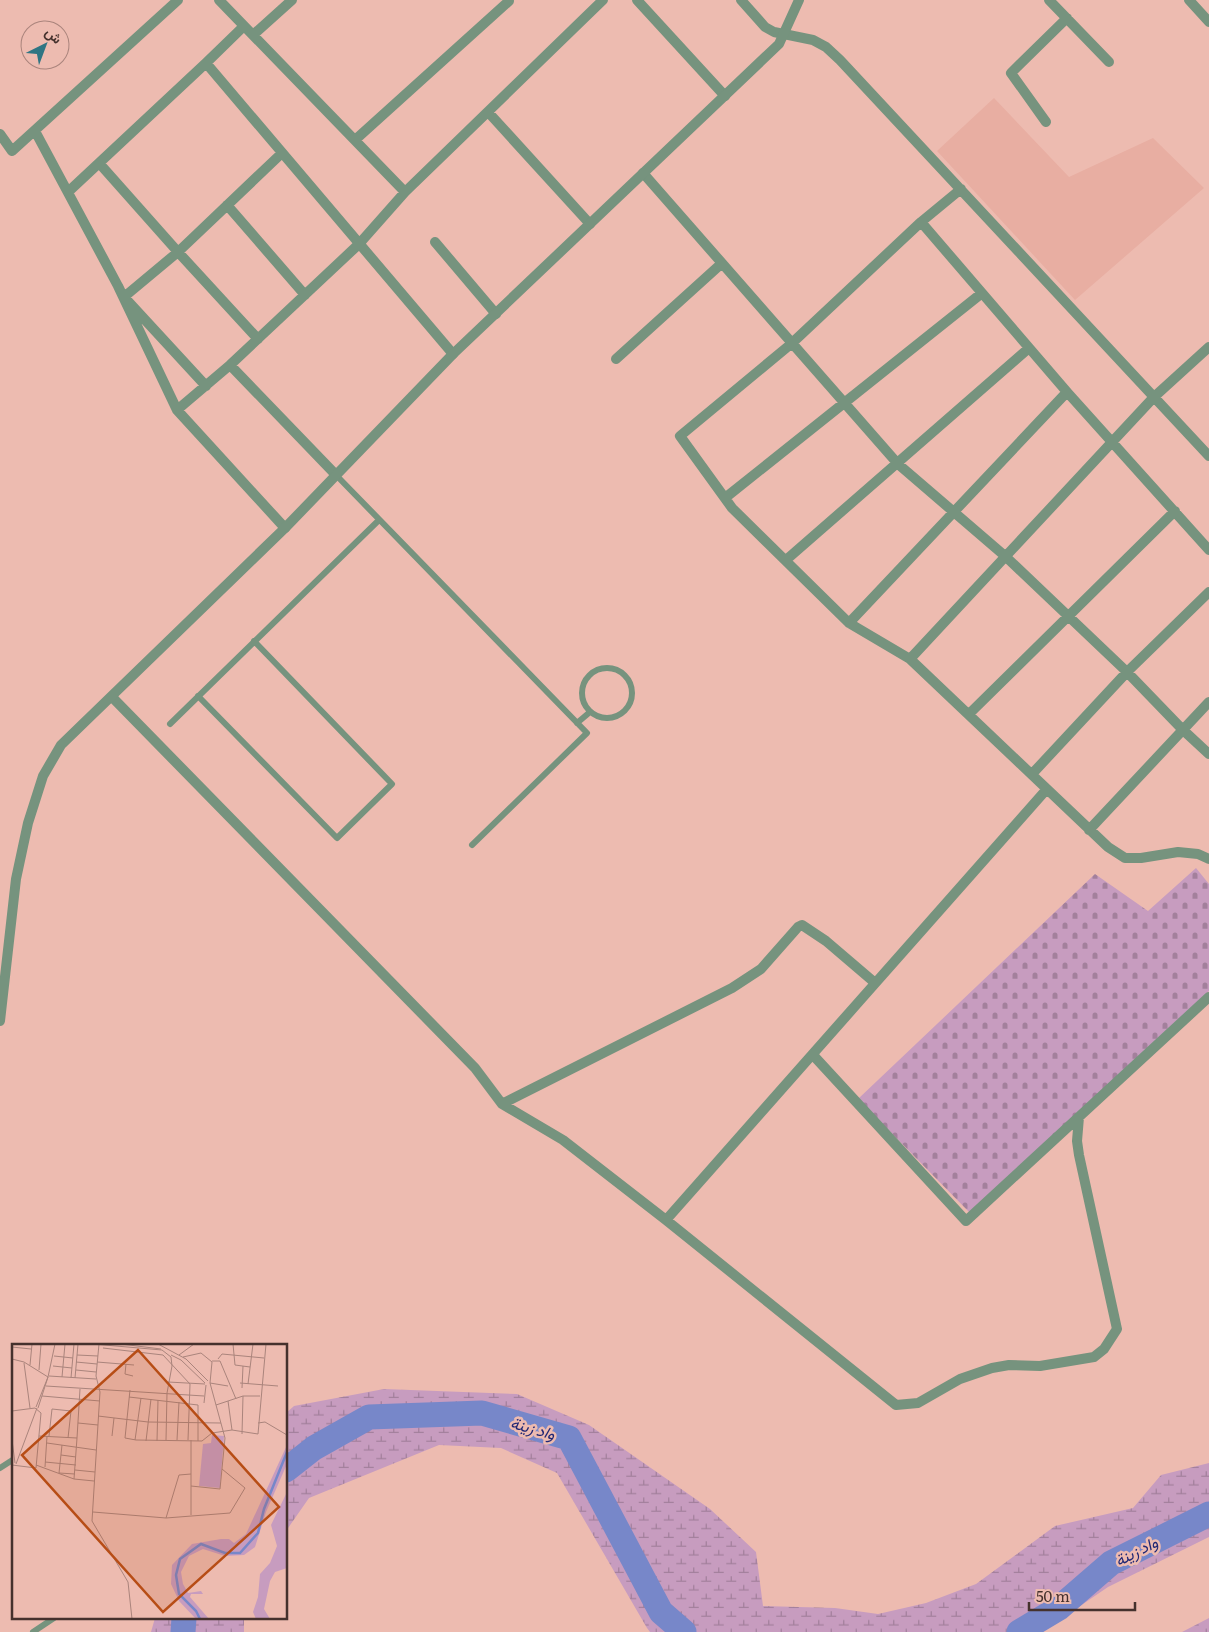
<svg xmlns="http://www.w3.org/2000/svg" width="1209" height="1632" viewBox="0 0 1209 1632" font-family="Literata,Vazirmatn,serif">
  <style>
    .built { fill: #e8aea2 }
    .wetland { fill: url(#wetland-marsh) }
    .cemetery { fill: url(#cemetery-stones) }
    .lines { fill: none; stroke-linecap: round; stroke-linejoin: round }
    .river { stroke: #7787c9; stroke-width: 25 }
    .service { stroke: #76937e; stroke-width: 6 }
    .minor { stroke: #76937e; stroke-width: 10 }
    .tertiary { stroke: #76937e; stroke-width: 10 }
    .labels { text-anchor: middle; stroke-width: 5; stroke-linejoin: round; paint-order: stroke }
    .water-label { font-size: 16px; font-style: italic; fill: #202774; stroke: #edbbb0 }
    .inset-river { fill: none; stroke: #7787c9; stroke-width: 2.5 }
    .inset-road { fill: none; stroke: #aa847c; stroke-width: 1 }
    .view { fill: #b74d16; fill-opacity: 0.15; stroke: #b74d16; stroke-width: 2.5 }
    .inset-edge { fill: none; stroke: #45312d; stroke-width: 2.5 }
  </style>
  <defs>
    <pattern id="wetland-marsh" width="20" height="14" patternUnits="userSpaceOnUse" patternTransform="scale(1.25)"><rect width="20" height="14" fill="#c79cbf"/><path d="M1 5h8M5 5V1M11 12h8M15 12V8" fill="none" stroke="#a3809c"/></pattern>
    <pattern id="cemetery-stones" width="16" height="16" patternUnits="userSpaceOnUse" patternTransform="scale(1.25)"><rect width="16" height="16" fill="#c79cbf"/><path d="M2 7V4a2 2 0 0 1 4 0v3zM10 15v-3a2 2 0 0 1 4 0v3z" fill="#a3809c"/></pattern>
  </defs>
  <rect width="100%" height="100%" fill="#edbbb0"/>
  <path class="built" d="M994,98L1069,177L1153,138L1204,188L1075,300L937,151Z"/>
  <path class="wetland" d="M384,1389L517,1394L589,1425L710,1509L756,1552L763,1606L835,1608L878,1614L926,1603L976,1584L1055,1526L1133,1508L1161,1475L1209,1463V1537L1108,1587L1042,1632H650L647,1628L557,1473L501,1448L439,1445L309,1498L286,1531V1413L294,1406Z
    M155,1618H244V1632H151Z
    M1209,1618V1632H1182Z"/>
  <path class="cemetery" d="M1196,868L1209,884V991L970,1213L858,1099L1095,874L1148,911Z"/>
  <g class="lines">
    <path class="river" d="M286,1470L314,1448L369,1417L482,1413L569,1438L661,1612L684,1632
      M183,1632L184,1618
      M1019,1632L1059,1608L1111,1563L1209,1514"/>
    <path class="service" d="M336,475L587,733L472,845
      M582 693a25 25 0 1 1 50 0a25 25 0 1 1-50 0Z
      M198,696L337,838L392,784L254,641
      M577,723L590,712
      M170,724L379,520
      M0,1468L14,1459
      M33,1632L54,1618"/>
    <path class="minor" d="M219,0L405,192L603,0
      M637,0L725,96
      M741,0L765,27L774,32L813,40L826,47L840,60L1209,456
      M1049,0L1109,62
      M1189,0L1209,22
      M253,35L292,0
      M206,63L453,354
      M488,112L590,224
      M1046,122L1011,73L1067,18
      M35,131L118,286L177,410L285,528
      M0,134L12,151L178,0
      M355,140L509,1L508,0
      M99,163L178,252L258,339
      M643,173L898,464L1005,556L1127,672L1182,729L1209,754
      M961,189L921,222L791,344L680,436L732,508L849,623L910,659L1108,847L1125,858H1141L1178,852L1198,854L1209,859
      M68,192L206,63L244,26
      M227,205L305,295
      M921,222L1067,392L1209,550
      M435,242L496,314
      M616,359L721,264
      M230,365L336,475
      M206,386L124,297L178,252L282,153
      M177,410L230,365L359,244L405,192
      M725,498L982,293
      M786,560L1029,348
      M849,623L1067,392
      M910,659L1154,397L1209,347
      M112,697L475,1068L502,1104L563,1140L666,1220L896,1405L918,1403L960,1379L992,1368L1009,1365L1040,1366L1094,1357L1104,1349L1117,1329L1079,1155L1077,1141L1079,1117
      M969,714L1175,511
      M1032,774L1127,672L1209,592
      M1089,830L1209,702
      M813,1055L966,1221L1209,997
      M502,1104L732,988L761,969L798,927L802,925L826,941L874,982
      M666,1220C793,1077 919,933 1046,790"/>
    <path class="tertiary" d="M0,1021L16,879L28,823L43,776L61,745L285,528L453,354L779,44L799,0"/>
  </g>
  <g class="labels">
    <g class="water-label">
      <text transform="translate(533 1428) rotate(16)" y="6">واد زينة</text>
      <text transform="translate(1136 1551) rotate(-27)" y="6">واد زينة</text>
    </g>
  </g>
  <g transform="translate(12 1344)">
    <rect width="275" height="275" fill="#edbbb0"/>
    <path d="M275,101V120L254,168L243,203L232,211L213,212L191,205L177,212L169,228L171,240L176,249L189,247L191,250H179L178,253L197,275H184L167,257L159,240L160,221L180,200L209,195H217L222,199L234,190ZM275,148V224L263,228L258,237L252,265L258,275H244L241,268L246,253L248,230L258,219L265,202L259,181Z" fill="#c79cbf"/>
    <path d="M200,91L212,92L208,144L187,142L191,100L199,99Z" fill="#c79cbf"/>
    <path class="inset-river" d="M188,275L184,267L167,250L164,231L168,215L189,200L213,209H228L246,189L252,165L275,108"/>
    <path class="inset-road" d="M81,0L150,6M87,0L84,32L88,48L80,177L116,238L120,275M109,0L149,5M146,0L174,15L196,37M221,0L223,21L238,23M0,3L19,5M91,4L151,11L178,40L176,96M150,6L159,13L160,22L155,49L154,96M65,11L86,12M159,11L169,16L193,39M167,11L182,0M42,12L61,14M171,13L189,9L200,18L198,39L213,94L208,145L179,142M0,15L12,18L36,33L43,0M206,15L210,10L252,14M200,17H208L224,55M64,18L85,20M85,18L122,21M12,19L18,64M114,20L113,30L121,32M18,21L20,0M41,22L60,24M27,26L29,0M64,26L84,28M37,32L84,35M50,33L53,0M59,34L62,0M63,34L66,0M156,38L193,40M198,39L216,42M228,39L266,42M236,40L241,0M34,42L192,52M230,44L231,22M118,46L113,94L124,96L190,97L200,89L220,86L216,57M30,52L88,57M117,53L186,61V97M192,59L194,41M204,61L231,52H248M24,63L36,33L26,64M0,67L23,64L29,69L24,124L0,121M86,72L136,78L209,79M66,79L86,81M246,79L253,78L275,91M220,86L246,90L254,0M230,90L231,52M27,92L65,94L68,45M37,92L40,65L59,67L56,94M100,92L102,74M0,96L3,119M123,96L129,54M165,96L167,58M179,96V171M134,97L139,55M145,97L146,56M35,99L84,106M50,101L47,129L63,130M49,111L64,113M33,118L64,121M4,120L25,64M24,121L62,135L82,137M33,123L35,92M63,126L83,128M62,135L65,94M81,168L154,174L218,169L233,144L210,125M154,174L167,131L179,130"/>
    <path class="view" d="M126,6L267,163L151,268L10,111Z"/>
    <rect width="275" height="275" class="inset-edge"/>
  </g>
  <g transform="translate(45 45) rotate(42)"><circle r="24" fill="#edbbb0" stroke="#aa847c"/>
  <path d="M0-4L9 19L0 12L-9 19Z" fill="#2f7583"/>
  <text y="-8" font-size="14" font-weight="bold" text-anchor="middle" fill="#45312d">ش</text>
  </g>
  <path d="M1029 1602v8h106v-8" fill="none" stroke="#45312d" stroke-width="2.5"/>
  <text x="1036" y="1602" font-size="15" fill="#45312d" stroke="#edbbb0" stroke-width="4" paint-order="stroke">50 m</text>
</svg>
